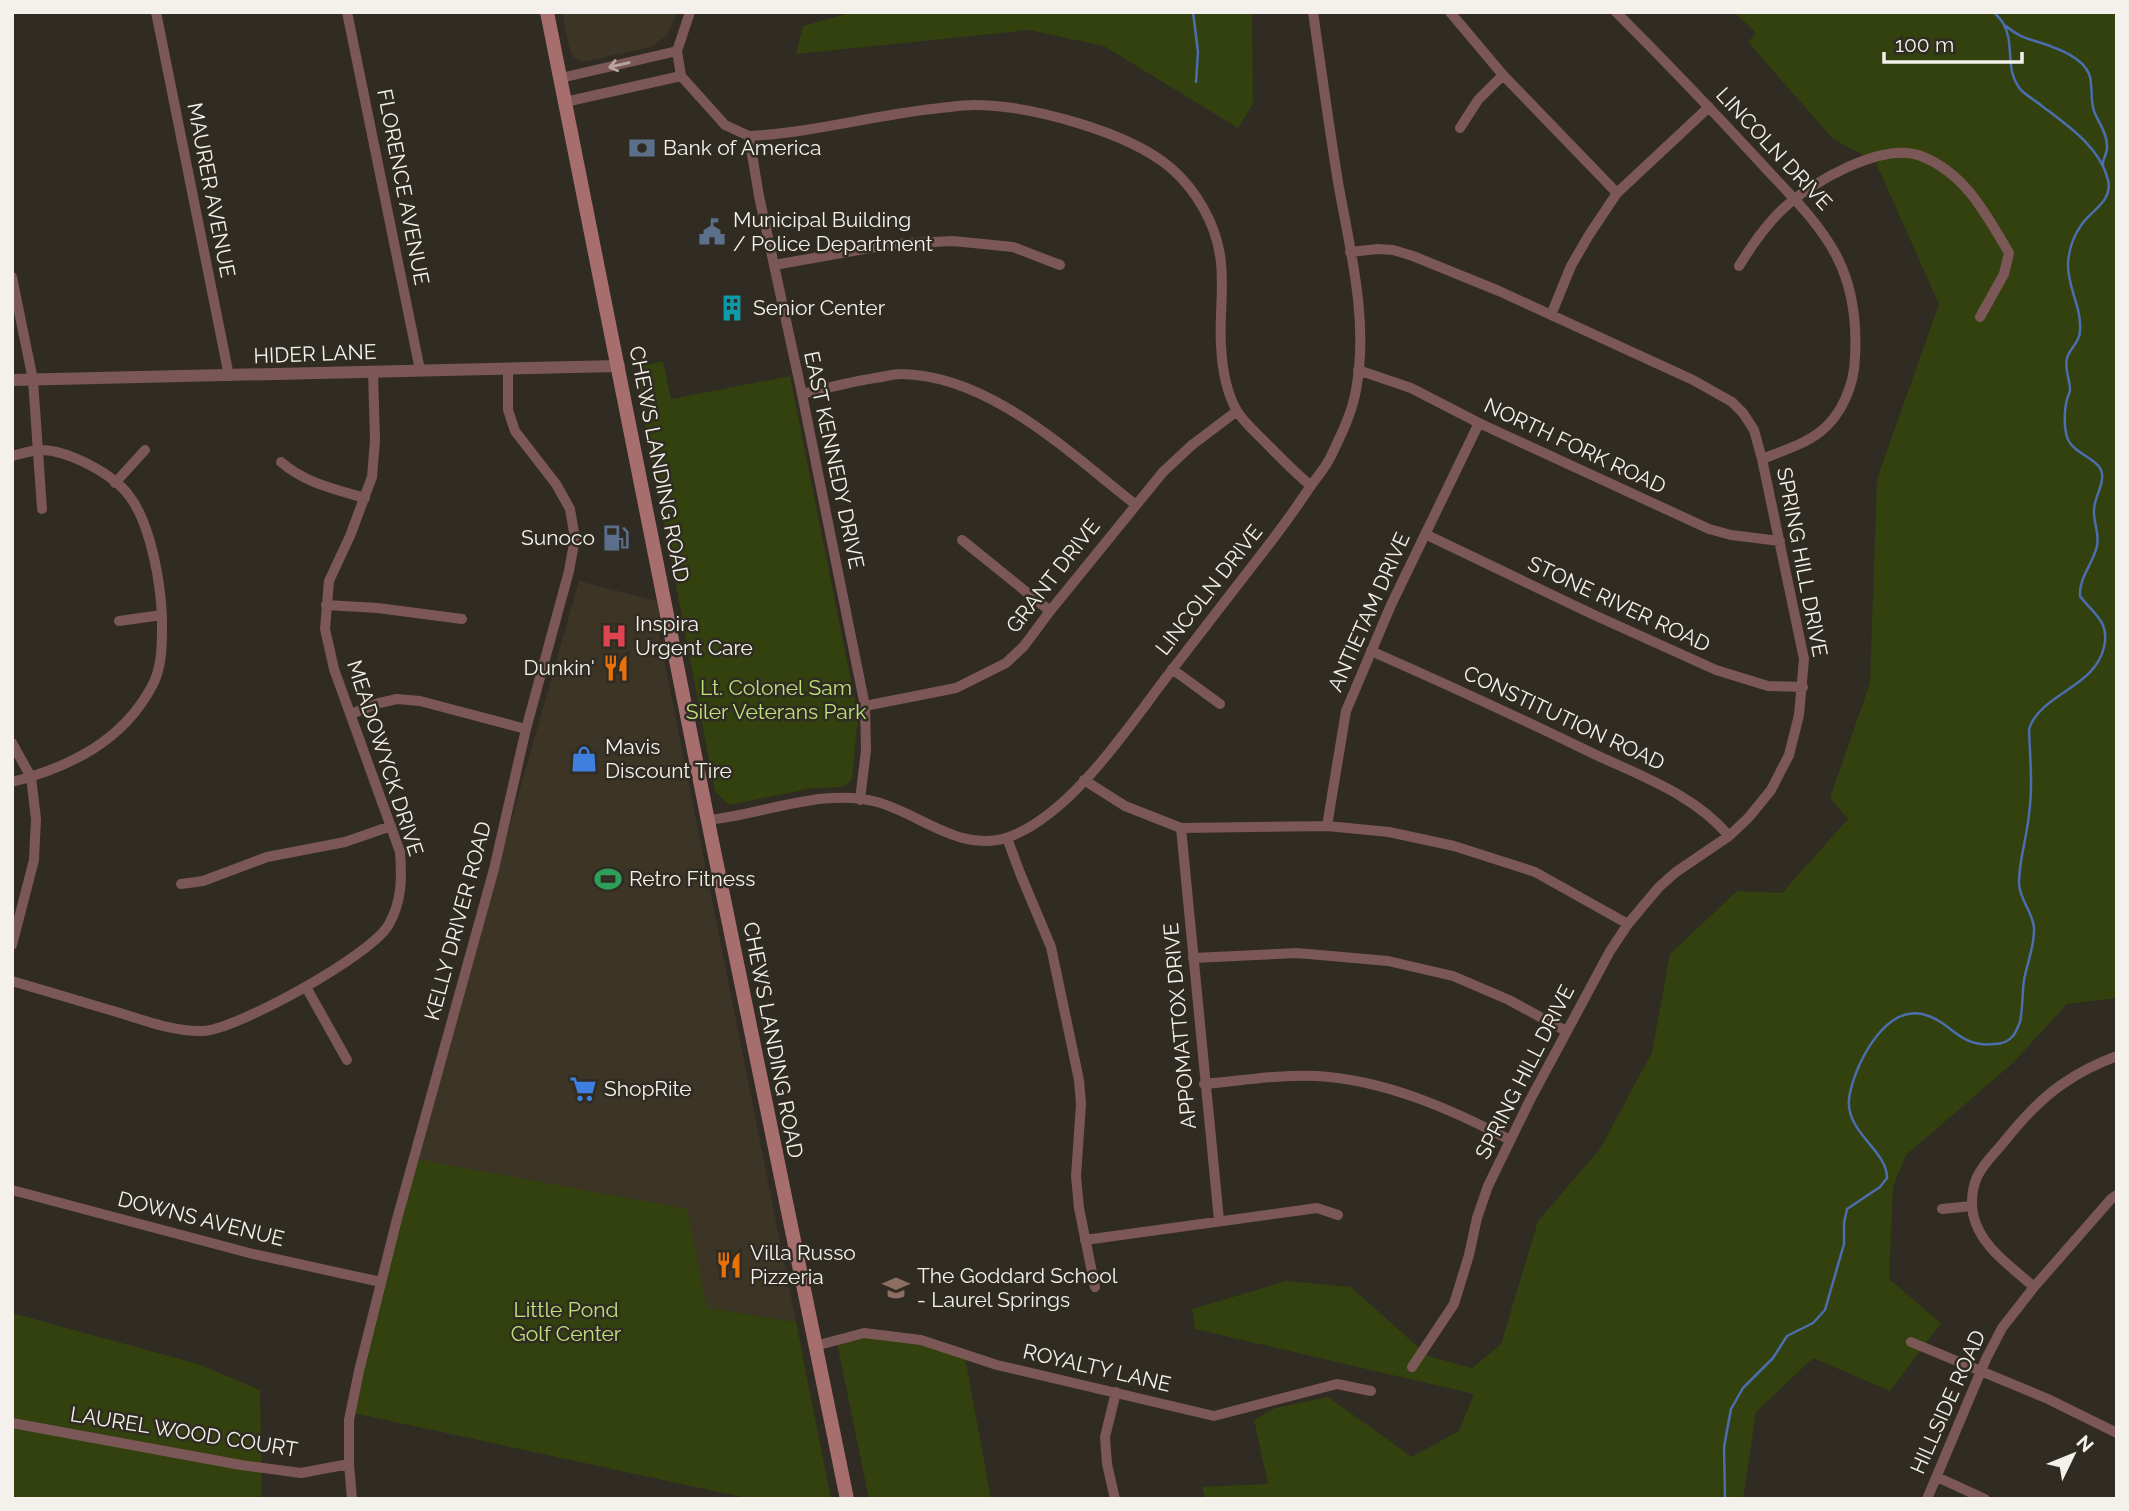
<svg xmlns="http://www.w3.org/2000/svg" width="2129" height="1511" viewBox="0 0 2129 1511" font-family="Raleway,sans-serif">
  <style>
    .built { fill: #3c3425 }
    .green { fill: #32410d }
    .lines { fill: none; stroke-linecap: round; stroke-linejoin: round }
    .stream { stroke: #4c6eae; stroke-width: 2.5 }
    .minor { stroke: #7c5757; stroke-width: 10 }
    .tertiary { stroke: #7c5757; stroke-width: 12 }
    .secondary { stroke: #a76e6e; stroke-width: 14 }
    .oneway { stroke: #b8a4a2 }
    .labels { text-anchor: middle; stroke-width: 5; stroke-linejoin: round; paint-order: stroke }
    .poi-label { font-size: 21px; fill: #f4f1ec; stroke: #302c23; text-anchor: start }
    .street-label { font-size: 21px; fill: #f4f1ec; stroke: #302c23 }
    .park-label { font-size: 21px; fill: #bee279; stroke: #302c23 }
  </style>
  <rect width="100%" height="100%" fill="#302c23"/>
  <path class="built" d="M562,12H678L668,34L651,47L582,62L573,57L570,51Z
    M579,581L657,601L660,621L658,629L796,1322L707,1308L415,1159Z"/>
  <path class="green" d="M854,12H1252L1253,104L1238,128L1104,46L1029,30L796,54L803,26Z
    M1734,12H2117V998L2067,1004L2013,1063L1906,1155L1893,1187L1889,1279L1941,1323L1890,1391L1813,1358L1756,1412L1743,1499H1205L1202,1487L1268,1484L1254,1420L1275,1408L1328,1397L1412,1457L1459,1431L1474,1394L1195,1329L1192,1309L1287,1281L1351,1287L1428,1356L1472,1368L1501,1344L1538,1221L1600,1149L1652,1052L1670,954L1737,891L1782,893L1848,819L1830,798L1870,683L1877,479L1939,304L1875,161L1833,139L1748,42L1756,33Z
    M663,361L671,399L790,376L858,716L852,779L843,787L813,788L729,805L715,791L637,380L640,367Z
    M415,1159L687,1209L707,1308L796,1322L831,1499H751L349,1412Z
    M12,1313L198,1364L260,1390L262,1499H12Z
    M885,1334L965,1357L991,1499H869L837,1343Z"/>
  <g class="lines">
    <path class="stream" d="M1193,12L1198,52L1196,82
      M2006,26C2021,40 2037,40 2055,48C2071,54 2091,64 2091,84C2092,92 2091,102 2094,111C2098,122 2107,132 2107,146C2108,154 2102,158 2103,166
      M1725,1499L1724,1447L1731,1409L1743,1388L1773,1358L1787,1336L1813,1323L1825,1310L1844,1244V1223L1847,1209L1880,1187L1887,1178C1887,1150 1846,1133 1849,1099C1853,1068 1883,1006 1922,1014C1952,1021 1958,1048 1994,1044C2001,1044 2008,1042 2013,1036C2016,1032 2018,1027 2020,1022C2023,1008 2022,994 2024,980C2027,963 2035,945 2034,928C2033,912 2019,899 2019,883C2019,860 2027,837 2029,814C2033,786 2030,758 2029,729C2041,693 2095,688 2104,647C2106,639 2106,633 2103,625C2098,614 2087,606 2080,596C2079,577 2093,564 2097,546C2100,534 2093,522 2094,510C2094,497 2104,486 2102,474C2101,459 2072,454 2067,437C2064,427 2064,410 2067,400C2067,398 2070,392 2070,390C2070,379 2064,369 2067,358C2070,348 2080,342 2080,331C2082,307 2067,287 2068,263C2069,249 2074,235 2082,224C2092,210 2113,201 2108,180C2100,147 2068,126 2042,106C2036,101 2027,96 2021,90C2004,70 2015,45 2004,25C2002,20 1997,16 1994,12"/>
    <path class="minor" d="M156,12L229,376
      M347,12L420,370
      M1450,12L1503,75L1617,193
      M1616,12C1665,61 1712,110 1759,161C1787,192 1816,218 1836,255C1853,287 1857,322 1855,358C1854,385 1842,415 1820,432C1803,445 1782,451 1762,459
      M681,76L725,125L749,136L759,196L802,394L865,706L866,750L860,800
      M681,76L677,51L690,12
      M561,78L677,51
      M565,102L681,76
      M1460,128L1478,100L1503,75
      M749,136C811,133 870,116 932,109C945,108 960,105 974,105C1030,105 1130,132 1172,169C1196,190 1215,223 1220,255C1225,285 1219,315 1221,345C1222,367 1226,392 1237,411C1243,421 1253,430 1262,439C1278,455 1293,471 1311,486
      M1350,252L1378,249L1393,250L1413,256L1499,291L1693,380L1732,402L1743,413L1754,430L1762,459L1804,659L1799,715L1789,755L1771,790L1749,817L1729,836L1676,872L1659,887L1628,924L1610,951L1530,1100L1488,1186L1477,1218L1469,1255L1454,1304L1412,1367
      M774,265L893,244L953,241L1013,247L1060,265
      M1739,266C1752,245 1766,224 1785,207C1812,182 1883,141 1921,156C1965,173 1986,214 2009,253L2004,274L1980,317
      M12,277L33,380L42,509
      M1551,315L1571,266L1589,235L1617,193L1709,107
      M1358,370L1411,388L1479,423L1709,529L1731,535L1780,541
      M802,394C826,388 850,382 875,378C883,377 893,374 901,374C990,375 1069,453 1135,504
      M12,456C20,454 30,451 38,450C67,449 114,474 130,497C151,525 161,584 162,619C162,641 163,666 152,686C123,741 70,767 12,782
      M281,462C305,483 334,489 365,498
      M115,483L145,450
      M1425,534L1592,614L1716,670L1768,686L1803,687
      M962,540L1050,611
      M326,605L378,608L462,619
      M119,621L162,615
      M1371,651C1446,684 1520,718 1594,754C1641,776 1695,795 1729,836
      M1172,669L1220,704
      M865,706L956,688L1006,663L1024,646L1050,611L1163,472L1192,445L1237,411
      M351,714L379,703L397,699L420,701L526,729
      M12,743L31,777L36,819L34,860L12,945
      M1084,780L1125,806L1181,828L1327,826L1389,832L1454,846L1535,872L1628,924
      M708,820C762,815 823,787 877,802C921,814 961,854 1009,837C1072,814 1128,727 1168,675C1203,630 1238,584 1273,539C1286,522 1298,505 1310,487C1317,477 1326,467 1331,456C1341,435 1352,413 1356,390C1369,321 1350,250 1338,182C1329,126 1321,69 1313,12
      M1327,826L1346,711L1391,605L1479,423
      M1181,828L1219,1220
      M1007,838L1020,873L1051,947L1079,1080L1081,1104L1076,1176L1079,1208L1095,1287
      M181,884L203,881L267,857L345,842L391,826
      M1193,958L1297,953L1388,961L1453,976L1509,1000L1566,1031
      M12,981C48,992 84,1002 120,1013C146,1021 175,1032 203,1031C236,1030 374,954 389,924C402,901 402,878 400,852L334,669L325,629L329,581L350,536L372,477L375,440L373,372
      M306,987L347,1060
      M1204,1084C1241,1081 1280,1074 1317,1076C1385,1080 1451,1109 1510,1140
      M12,1190L253,1254L381,1282
      M1942,1209L1972,1206
      M1085,1240L1317,1208L1338,1215
      M2034,1287C2011,1266 1980,1247 1973,1214C1971,1202 1972,1189 1977,1177C1983,1164 1994,1154 2003,1143C2021,1121 2040,1099 2064,1083C2080,1072 2098,1063 2117,1056
      M1911,1342L2048,1399L2117,1433
      M815,1346L864,1333L921,1340L997,1365L1214,1416L1337,1384L1371,1391
      M12,1423L241,1465L301,1473L349,1464
      M1937,1477L1985,1499
      M352,1499L349,1464V1420L359,1371L397,1219L494,869L526,729L569,571L575,538L570,509L556,484L515,431L508,410V368
      M1115,1499L1107,1464L1105,1437L1116,1392
      M1927,1499L1986,1359L2002,1328L2034,1287L2111,1199L2117,1195"/>
    <path class="tertiary" d="M12,380L619,366"/>
    <path class="secondary" d="M547,12L711,836L847,1499"/>
  </g>
  <defs><path id="oneway-shaft" d="M-6 0H5M1.5-3L5.5 0L1.5 3" fill="none" stroke-width="1.6" stroke-linecap="round" stroke-linejoin="round" transform="scale(1.75)"/></defs>
  <use class="oneway" href="#oneway-shaft" transform="translate(619 65) rotate(167)"/>
  <defs>
    <g id="bank-bare" transform="scale(2.1)"><path d="M-6-4H6V4H-6ZM0-2.3a2.3 2.3 0 1 0 0 4.6a2.3 2.3 0 1 0 0-4.6Z" fill="#5c6f8a" stroke="#302c23" stroke-width="2.5" paint-order="stroke"/></g>
    <g id="civic-bare" transform="scale(2.1)"><path d="M-.6-6.5H3V-4.5H.6V-3L4-1V1h2V6H-6V1h2V-1L-.6-3ZM-1.2 2.5V6h2.4V2.5Z" fill="#5c6f8a" stroke="#302c23" stroke-width="2.5" paint-order="stroke"/></g>
    <g id="building-bare" transform="scale(2.1)"><path d="M-4-6H4V6H1V3H-1V6H-4ZM-2.5-4.3h1.7v1.8h-1.7ZM.8-4.3h1.7v1.8H.8ZM-2.5-1h1.7V.8h-1.7ZM.8-1h1.7V.8H.8Z" fill="#0f9aa8" stroke="#302c23" stroke-width="2.5" paint-order="stroke"/></g>
    <g id="fuel-bare" transform="scale(2.1)"><path d="M-5.5-6h7V0h2V4h1.3V-2.5L3-4.5l.8-.8L6-3V5H2.5V1h-1V6h-7ZM-4.2-4.7v3.2H.2V-4.7Z" fill="#5c6f8a" stroke="#302c23" stroke-width="2.5" paint-order="stroke"/></g>
    <g id="hospital-bare" transform="scale(2.1)"><path d="M-5-5h3v3.5h4V-5h3V5h-3V1.5h-4V5h-3Z" fill="#e0444e" stroke="#302c23" stroke-width="2.5" paint-order="stroke"/></g>
    <g id="restaurant-bare" transform="scale(2.1)"><path d="M-5-6h1v4h1v-4h1v4h1v-4h1v5L-1.5 .5V6h-2V.5L-5-1ZM5-6V6H3V1.5H1.5Q1.5-4 5-6Z" fill="#e8710a" stroke="#302c23" stroke-width="2.5" paint-order="stroke"/></g>
    <g id="shop-bare" transform="scale(2.1)"><path d="M-5-2.5h2.3a2.7 3.5 0 0 1 5.4 0H5L5.5 6h-11ZM-1.5-2.5h3a1.5 2.3 0 0 0-3 0Z" fill="#3f7fe0" stroke="#302c23" stroke-width="2.5" paint-order="stroke"/></g>
    <g id="stadium-bare" transform="scale(2.1)"><path d="M0-5a6.5 5 0 1 0 0 10a6.5 5 0 1 0 0-10ZM-3.5-1.8h7v3.6h-7Z" fill="#2e9e5b" stroke="#302c23" stroke-width="2.5" paint-order="stroke"/></g>
    <g id="supermarket-bare" transform="scale(2.1)"><path d="M-6-5.5h2.5l.6 2H6L4.5 2H-2.5L-4.4-4H-6ZM-1.5 3.2a1.3 1.3 0 1 0 .1 0ZM3 3.2a1.3 1.3 0 1 0 .1 0Z" fill="#3f7fe0" stroke="#302c23" stroke-width="2.5" paint-order="stroke"/></g>
    <g id="school-bare" transform="scale(2.1)"><path d="M0-5L7-2L0 1L-7-2ZM-4 1L0 2.5L4 1V4Q0 6-4 4Z" fill="#8d6e63" stroke="#302c23" stroke-width="2.5" paint-order="stroke"/></g>
  </defs>
  <g fill-rule="evenodd">
    <use href="#bank-bare" x="642" y="148"/>
    <use href="#civic-bare" x="712" y="232"/>
    <use href="#building-bare" x="732" y="308"/>
    <use href="#fuel-bare" x="616" y="538"/>
    <use href="#hospital-bare" x="614" y="636"/>
    <use href="#restaurant-bare" x="616" y="668"/>
    <use href="#shop-bare" x="584" y="759"/>
    <use href="#stadium-bare" x="608" y="879"/>
    <use href="#supermarket-bare" x="583" y="1089"/>
    <use href="#restaurant-bare" x="729" y="1265"/>
    <use href="#school-bare" x="896" y="1288"/>
  </g>
  <g class="labels">
    <g class="poi-label">
      <text x="663" y="155">Bank of America</text>
      <text x="733" y="227">Municipal Building<tspan x="733" dy="24">/ Police Department</tspan></text>
      <text x="753" y="315">Senior Center</text>
      <text x="595" y="545" text-anchor="end">Sunoco</text>
      <text x="635" y="631">Inspira<tspan x="635" dy="24">Urgent Care</tspan></text>
      <text x="595" y="675" text-anchor="end">Dunkin'</text>
      <text x="605" y="754">Mavis<tspan x="605" dy="24">Discount Tire</tspan></text>
      <text x="629" y="886">Retro Fitness</text>
      <text x="604" y="1096">ShopRite</text>
      <text x="750" y="1260">Villa Russo<tspan x="750" dy="24">Pizzeria</tspan></text>
      <text x="917" y="1283">The Goddard School<tspan x="917" dy="24">- Laurel Springs</tspan></text>
    </g>
    <g class="street-label">
      <text transform="translate(1774 149) rotate(47)" y="7">LINCOLN DRIVE</text>
      <text transform="translate(403 187) rotate(79)" y="7">FLORENCE AVENUE</text>
      <text transform="translate(211 190) rotate(79)" y="7">MAURER AVENUE</text>
      <text transform="translate(315 354) rotate(-2)" y="7">HIDER LANE</text>
      <text transform="translate(1575 446) rotate(25)" y="7">NORTH FORK ROAD</text>
      <text transform="translate(834 460) rotate(78)" y="7">EAST KENNEDY DRIVE</text>
      <text transform="translate(659 464) rotate(79)" y="7">CHEWS LANDING ROAD</text>
      <text transform="translate(1802 562) rotate(79)" y="7">SPRING HILL DRIVE</text>
      <text transform="translate(1053 576) rotate(-52)" y="7">GRANT DRIVE</text>
      <text transform="translate(1209 590) rotate(-52)" y="7">LINCOLN DRIVE</text>
      <text transform="translate(1619 604) rotate(25)" y="7">STONE RIVER ROAD</text>
      <text transform="translate(1369 612) rotate(-66)" y="7">ANTIETAM DRIVE</text>
      <text transform="translate(1564 718) rotate(25)" y="7">CONSTITUTION ROAD</text>
      <text transform="translate(385 758) rotate(72)" y="7">MEADOWYCK DRIVE</text>
      <text transform="translate(458 921) rotate(-75)" y="7">KELLY DRIVER ROAD</text>
      <text transform="translate(1180 1026) rotate(-95)" y="7">APPOMATTOX DRIVE</text>
      <text transform="translate(773 1040) rotate(79)" y="7">CHEWS LANDING ROAD</text>
      <text transform="translate(1525 1072) rotate(-63)" y="7">SPRING HILL DRIVE</text>
      <text transform="translate(201 1219) rotate(14)" y="7">DOWNS AVENUE</text>
      <text transform="translate(1097 1368) rotate(13)" y="7">ROYALTY LANE</text>
      <text transform="translate(1948 1402) rotate(-66)" y="7">HILLSIDE ROAD</text>
      <text transform="translate(184 1432) rotate(9)" y="7">LAUREL WOOD COURT</text>
    </g>
    <g class="park-label">
      <text x="776" y="695">Lt. Colonel Sam<tspan x="776" dy="24">Siler Veterans Park</tspan></text>
      <text x="566" y="1317">Little Pond<tspan x="566" dy="24">Golf Center</tspan></text>
    </g>
  </g>
  <rect width="2129" height="1511" fill="none" stroke="#f4f1ec" stroke-width="28"/>
  <g transform="translate(2073 1455) rotate(47)" stroke="#302c23" stroke-width="5" paint-order="stroke">
  <path d="M0-5L12 26L0 18L-12 26Z" fill="#f4f1ec"/>
  <text y="-10" font-size="19" font-weight="bold" text-anchor="middle" fill="#f4f1ec">N</text>
  </g>
  <path d="M1884 52v10h138v-10" fill="none" stroke="#f4f1ec" stroke-width="3.5"/>
  <text x="1895" y="52" font-size="21" fill="#f4f1ec" stroke="#302c23" stroke-width="5" paint-order="stroke">100 m</text>
</svg>
